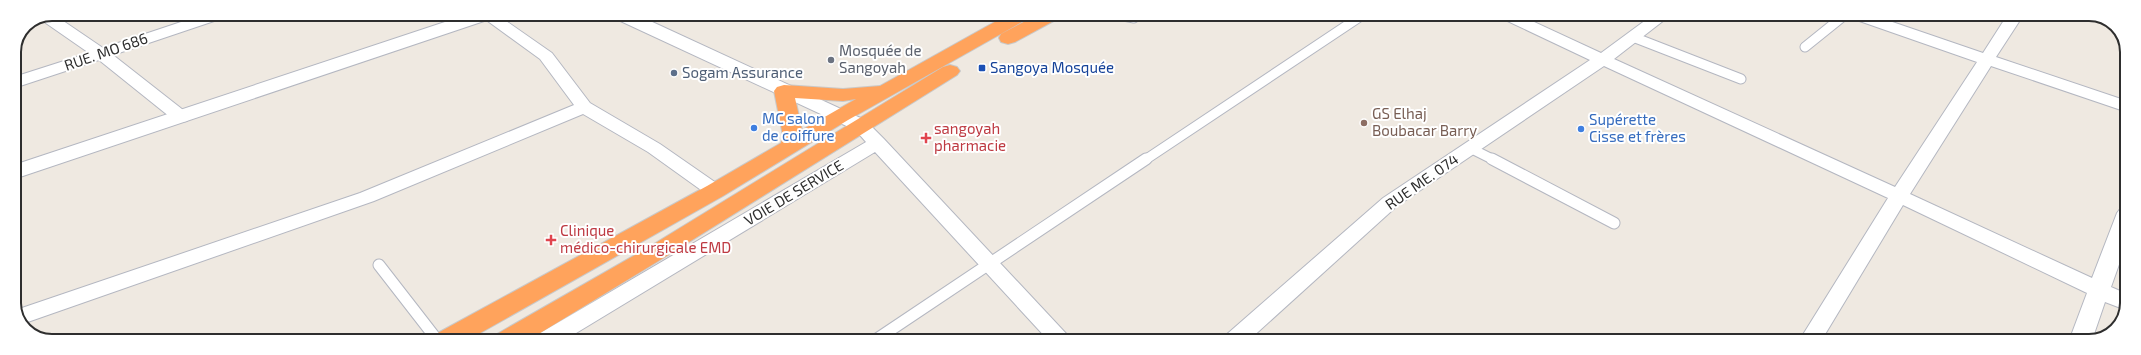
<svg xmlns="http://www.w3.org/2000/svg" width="2141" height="355" viewBox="0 0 2141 355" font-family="'Exo 2',sans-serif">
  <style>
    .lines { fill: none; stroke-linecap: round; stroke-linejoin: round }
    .lane-far1-casing { stroke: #b4b7c1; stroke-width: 11 }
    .lane-casing { stroke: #b4b7c1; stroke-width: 13 }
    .street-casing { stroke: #b4b7c1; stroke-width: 2 }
    .secondary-casing { stroke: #b4b7c1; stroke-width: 2 }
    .highway-casing { stroke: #c9c9c9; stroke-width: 2 }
    .lane-far1 { stroke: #fff; stroke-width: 9 }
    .lane { stroke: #fff; stroke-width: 11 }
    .street { fill: #fff; fill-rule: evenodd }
    .secondary { fill: #fff; fill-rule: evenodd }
    .highway { fill: #ffa35c; fill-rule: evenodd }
    .worship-dot { fill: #6b7280; stroke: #fff; stroke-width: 1.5 }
    .transit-dot { fill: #1a4fb4; stroke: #fff; stroke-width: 1.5 }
    .service-dot { fill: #5c6f8a; stroke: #fff; stroke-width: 1.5 }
    .education-dot { fill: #8d6e63; stroke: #fff; stroke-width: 1.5 }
    .shop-dot { fill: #3f7fe0; stroke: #fff; stroke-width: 1.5 }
    .health-dot { fill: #e0444e; stroke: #fff; stroke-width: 1.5 }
    .labels { text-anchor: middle; stroke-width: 4; stroke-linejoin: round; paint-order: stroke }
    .worship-label { font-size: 15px; fill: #5b616d; stroke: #fff; text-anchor: start }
    .street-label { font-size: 15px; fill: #2e2e2e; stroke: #fff }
    .transit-label { font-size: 15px; fill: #164399; stroke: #fff; text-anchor: start }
    .service-label { font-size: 15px; fill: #4e5e75; stroke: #fff; text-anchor: start }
    .education-label { font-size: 15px; fill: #785e54; stroke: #fff; text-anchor: start }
    .shop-label { font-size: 15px; fill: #366cbe; stroke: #fff; text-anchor: start }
    .health-label { font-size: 15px; fill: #be3a42; stroke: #fff; text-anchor: start }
    .rim { fill: none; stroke: #2e2e2e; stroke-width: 2 }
  </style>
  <rect width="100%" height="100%" fill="#efe9e1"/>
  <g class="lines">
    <g class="lane-far1-casing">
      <path id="lane-far1" d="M999,14L1013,20
        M1113,14L1134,18
        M1633,37L1741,79
        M1805,47L1846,14
        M1470,148L1494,160
        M1145,160L1364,14"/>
    </g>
    <g class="lane-casing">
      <path id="lane" d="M1492,159L1614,223
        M379,265L438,341
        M874,341L1146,159"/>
    </g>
    <g class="street-casing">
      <path id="street" d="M53,14L103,48L205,14H229L226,17L113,55L187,113L190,117L187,121L181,122L175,121L99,60L14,88V77L89,53L40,19Z
        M478,14H496L552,53L590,103L660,144L722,187L725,191L722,195L715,197L708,195L648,152L583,114L374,201L22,324L16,310L360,193L574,105L540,59Z
        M1496,14H1517L1601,53L1654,14H1672L1614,59L1895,187L1977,62L1848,17L1845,14H1869L1983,53L2008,14H2024L1996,57L2127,101V112L1991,66L1910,194L2092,278L2117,213L2120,209L2127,207V242L2111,287L2127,294L2126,310L2105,302L2092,340L2069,341L2087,293L1903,205L1821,341H1799L1888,198L1604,66L1397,206L1248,341H1223L1226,335L1383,198L1590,60L1499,17Z
        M860,120L866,121L884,139L1073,341H1049L875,152L563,341H534L537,335L866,142L851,125L854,121Z"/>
    </g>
    <g class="secondary-casing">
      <path id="secondary" d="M469,14H496L493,18L14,179V165Z
        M611,14H635L867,121L870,125L867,129L860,131L853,129L614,18Z"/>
    </g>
    <g class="highway-casing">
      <path id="highway" d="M1009,14H1032L1029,18L848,120L723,196L466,341H432L436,334L707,186L781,143L783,136L774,91L777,87L784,85L843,89L880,86ZM795,98L843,101L856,99L802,130Z
        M1039,14H1062L1059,18L1015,42L1008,44L1001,42L999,38L1001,34Z
        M950,65L957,67L960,71L957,75L665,257L527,341H493L497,334L649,247L943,67Z"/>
    </g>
    <use href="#lane-far1" class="lane-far1"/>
    <use href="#lane" class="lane"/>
    <use href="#street" class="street"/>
    <use href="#secondary" class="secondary"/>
    <use href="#highway" class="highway"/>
  </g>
  <circle class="worship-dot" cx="831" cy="60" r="4"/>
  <rect class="transit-dot" x="978" y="64" width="8" height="8" rx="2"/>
  <circle class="service-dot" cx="674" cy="73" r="4"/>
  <circle class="education-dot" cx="1364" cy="123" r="4"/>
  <g class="shop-dot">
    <circle cx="754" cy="128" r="4"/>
    <circle cx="1581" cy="129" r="4"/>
  </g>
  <g class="health-dot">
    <path d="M924 132h4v4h4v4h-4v4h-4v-4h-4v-4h4z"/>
    <path d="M549 234h4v4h4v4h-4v4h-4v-4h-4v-4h4z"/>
  </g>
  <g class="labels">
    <g class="worship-label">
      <text x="839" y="56">Mosquée de<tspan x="839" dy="17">Sangoyah</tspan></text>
    </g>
    <g class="street-label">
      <text transform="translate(106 52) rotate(-19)" y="5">RUE. MO 686</text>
      <text transform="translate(1422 182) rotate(-35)" y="5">RUE ME. 074</text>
      <text transform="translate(794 193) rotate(-31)" y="5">VOIE DE SERVICE</text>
    </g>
    <g class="transit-label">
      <text x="990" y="73">Sangoya Mosquée</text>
    </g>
    <g class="service-label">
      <text x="682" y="78">Sogam Assurance</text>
    </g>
    <g class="education-label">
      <text x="1372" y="119">GS Elhaj<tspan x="1372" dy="17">Boubacar Barry</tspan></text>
    </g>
    <g class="shop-label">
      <text x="762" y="124">MC salon<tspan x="762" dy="17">de coiffure</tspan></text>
      <text x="1589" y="125">Supérette<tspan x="1589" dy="17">Cisse et frères</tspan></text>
    </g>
    <g class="health-label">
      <text x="934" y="134">sangoyah<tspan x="934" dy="17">pharmacie</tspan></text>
      <text x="560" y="236">Clinique<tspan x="560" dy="17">médico-chirurgicale EMD</tspan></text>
    </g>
  </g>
  <path d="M0 0H2141V355H0ZM52 21H2089A31 31 0 0 1 2120 52V303A31 31 0 0 1 2089 334H52A31 31 0 0 1 21 303V52A31 31 0 0 1 52 21Z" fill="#fff" fill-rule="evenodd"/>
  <path class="rim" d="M52 21H2089A31 31 0 0 1 2120 52V303A31 31 0 0 1 2089 334H52A31 31 0 0 1 21 303V52A31 31 0 0 1 52 21Z"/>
</svg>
